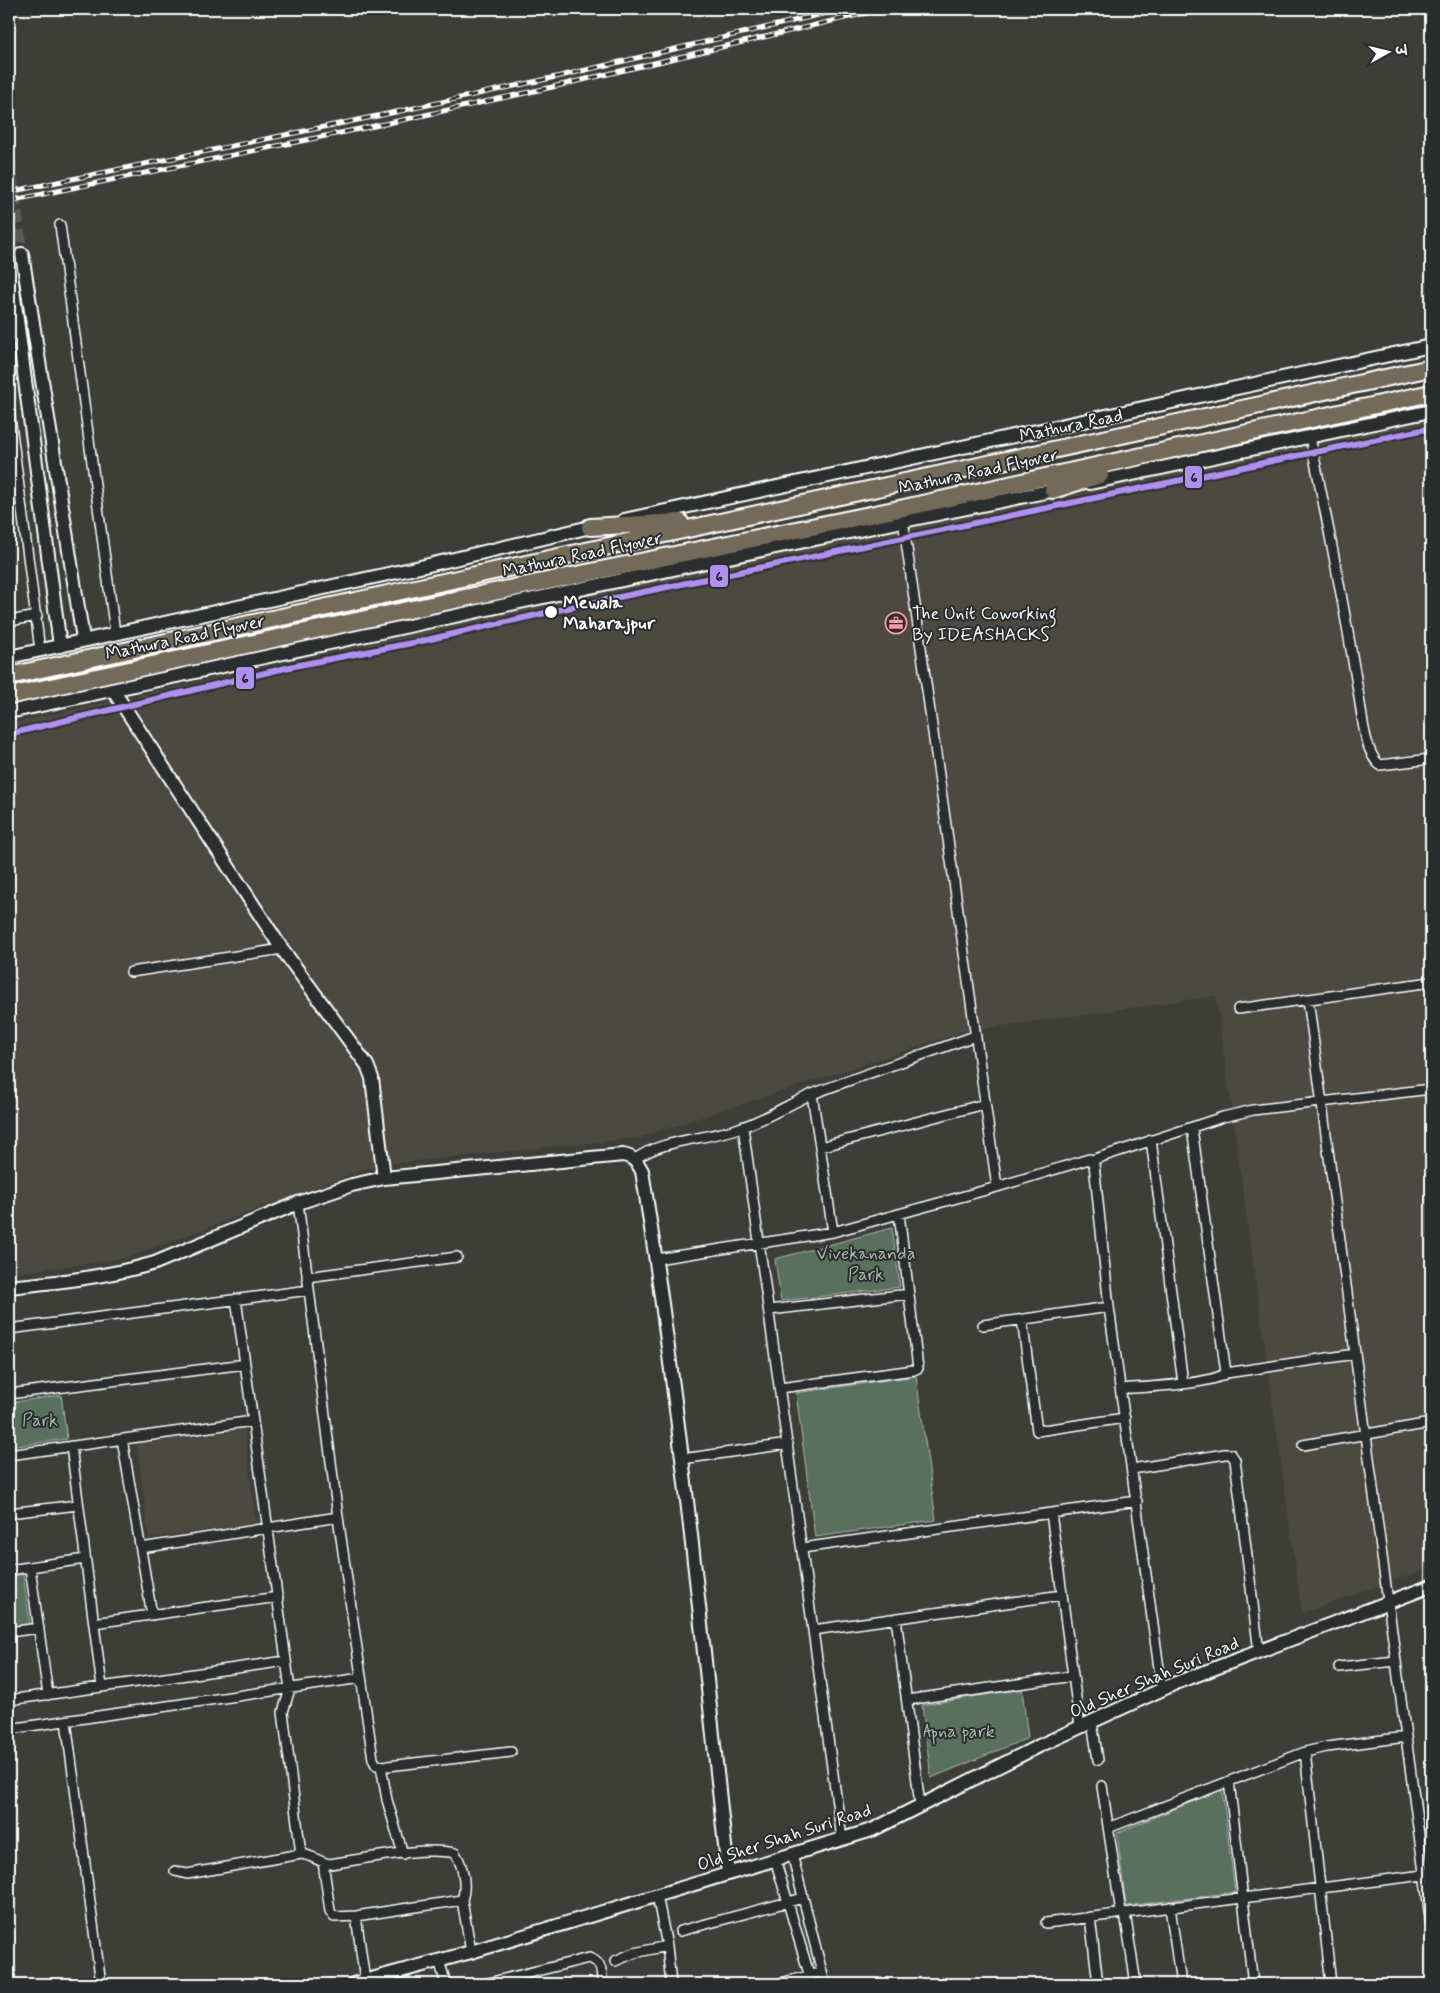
<svg xmlns="http://www.w3.org/2000/svg" width="1440" height="1993" viewBox="0 0 1440 1993" font-family="Mynerve,'Playpen Sans Deva',sans-serif">
  <style>
    .built { fill: #4c4941 }
    .green { fill: #58705d; stroke: #acb8ae }
    .lines { fill: none; stroke-linecap: round; stroke-linejoin: round }
    .secondary-tunnel { stroke: #5b5b57; stroke-width: 12; stroke-dasharray: 12 6; stroke-linecap: butt }
    .street-casing { stroke: #fff; stroke-width: 12 }
    .secondary-casing { stroke: #fff; stroke-width: 16 }
    .highway-casing { stroke: #fff; stroke-width: 20 }
    .street { stroke: #2a2d2e; stroke-width: 9 }
    .secondary { stroke: #2a2d2e; stroke-width: 12 }
    .highway { stroke: #736b5a; stroke-width: 16 }
    .rail-casing { stroke: #fff; stroke-width: 5 }
    .rail { stroke: #2a2d2e; stroke-width: 3; stroke-dasharray: 9; stroke-linecap: butt }
    .metro-1-casing { stroke: #2a2d2e; stroke-width: 10 }
    .metro-1 { stroke: #b090ef; stroke-width: 6 }
    .stop-dot { fill: #fff; stroke: #2a2d2e; stroke-width: 2 }
    .labels { text-anchor: middle; stroke-width: 4; stroke-linejoin: round; paint-order: stroke }
    .street-label { font-size: 18px; fill: #fff; stroke: #2a2d2e }
    .stop-label { font-size: 18px; font-weight: bold; fill: #fff; stroke: #2a2d2e; text-anchor: start }
    .poi-label { font-size: 18px; fill: #fff; stroke: #2a2d2e; text-anchor: start }
    .park-label { font-size: 18px; fill: #acb8ae; stroke: #2a2d2e }
    .line-badge { stroke: #2a2d2e; stroke-width: 2 }
    .pale-badge-label { font-size: 14px; text-anchor: middle; font-weight: bold; fill: #111 }
  </style>
  <rect width="100%" height="100%" fill="#3e3e39"/>
  <filter id="ink" filterUnits="userSpaceOnUse"><feTurbulence type="fractalNoise" baseFrequency=".02" numOctaves="2"/><feDisplacementMap in="SourceGraphic" scale="10" xChannelSelector="R" yChannelSelector="G"/><feConvolveMatrix kernelMatrix="1 2 1 2 8 2 1 2 1" color-interpolation-filters="sRGB"/></filter>
  <g filter="url(#ink)">
    <path class="built" d="M1431,408V1567L1302,1613L1216,996L965,1031L638,1138L377,1165L126,1258L9,1274V724Z
      M244,1429L256,1524L149,1538L137,1443Z"/>
    <path class="green" d="M892,1228L900,1287L781,1301L775,1259Z
      M916,1376L936,1520L815,1537L796,1393Z
      M61,1395L67,1439L9,1447V1403Z
      M23,1574L30,1624L9,1627V1577Z
      M1022,1689L1028,1738L931,1778L922,1705Z
      M1222,1789L1235,1892L1126,1906L1117,1833Z"/>
    <g class="lines">
      <path class="secondary-tunnel" d="M9,159L22,254"/>
      <g class="street-casing">
        <path id="street" d="M60,225L115,633
          M9,409L40,650
          M1310,437C1328,524 1345,610 1359,697C1362,715 1365,754 1380,765L1431,759
          M903,520L997,1187
          M9,621L37,616
          M131,972L282,949
          M1308,999L1431,1925
          M1238,1009L1431,982
          M812,1094L833,1232
          M743,1127L842,1839
          M1192,1128L1226,1373
          M1151,1140L1183,1383
          M820,1147L985,1104
          M634,1160C663,1138 708,1140 742,1127C767,1119 790,1103 815,1093C868,1073 922,1055 975,1036
          M1092,1160L1223,1117L1253,1110L1431,1089
          M298,1203L338,1517L373,1759L376,1765L388,1766L511,1752
          M656,1259L833,1232L997,1187L1089,1159L1094,1164L1109,1307L1162,1690
          M307,1277L457,1257
          M236,1299L290,1689L283,1712L301,1854
          M769,1310L909,1294
          M1022,1319L1037,1431L1125,1418
          M983,1325L1109,1307
          M9,1329L309,1290
          M780,1388L914,1370L918,1368L899,1214
          M1121,1389C1143,1387 1211,1385 1226,1373L1355,1354
          M9,1394L245,1364
          M122,1439L152,1615
          M1303,1445L1431,1423
          M71,1446L102,1687
          M9,1455L253,1421
          M682,1459L788,1444
          M1132,1469L1225,1454H1231L1235,1460L1259,1652
          M9,1513L78,1505
          M1051,1513L1080,1727
          M141,1548L338,1517
          M802,1548L1137,1501
          M30,1567L48,1695
          M9,1570L85,1559
          M896,1618L920,1805
          M94,1623L278,1597
          M813,1630L1062,1595
          M9,1632L39,1628
          M1339,1667L1396,1661
          M9,1700L286,1661
          M907,1700L1073,1676
          M66,1721L101,1984
          M1092,1722L1098,1760
          M9,1729L361,1678
          M1305,1752L1331,1984
          M381,1766L387,1800L403,1854
          M1229,1781L1253,1984
          M1102,1786L1121,1913
          M1108,1828L1305,1752L1327,1747L1406,1737
          M792,1854L825,1984
          M775,1859L812,1984
          M175,1871L187,1874L301,1854C312,1855 319,1862 330,1864C364,1859 422,1846 455,1853C463,1865 467,1886 462,1900L356,1916L334,1917L330,1911L323,1862
          M657,1895L667,1946L671,1984
          M462,1900L471,1952
          M1170,1907L1181,1984
          M1125,1913L1136,1984
          M356,1916L365,1981
          M1090,1917L1098,1984
          M1046,1923L1431,1874
          M680,1931L803,1898
          M439,1960L446,1984
          M615,1961L634,1953L667,1946
          M484,1984L589,1958C602,1962 602,1972 602,1984
          M777,1984L815,1974"/>
      </g>
      <g class="secondary-casing">
        <path id="secondary" d="M22,254L83,639
          M9,259L60,646
          M1090,483L1431,411
          M624,520L1431,346
          M9,657L420,567L599,525
          M113,690L282,949L367,1065L372,1078L384,1178
          M9,712L771,548L1060,489
          M9,1287C58,1282 107,1277 155,1263L298,1203L352,1185L384,1178L623,1155C634,1157 637,1162 642,1171C680,1404 702,1639 728,1873
          M353,1984L471,1952L872,1830L1039,1746L1176,1683L1431,1586"/>
      </g>
      <g class="highway-casing">
        <path id="highway" d="M1053,490L1100,475
          M590,527L680,522
          M9,676L1431,368
          M9,696L445,602L899,509L1431,393"/>
      </g>
      <use href="#street" class="street"/>
      <use href="#secondary" class="secondary"/>
      <use href="#highway" class="highway"/>
      <g class="rail-casing">
        <path id="rail" d="M9,192L382,115L556,77L844,9
          M9,201L384,124L557,86L883,9"/>
      </g>
      <use href="#rail" class="rail"/>
      <g class="metro-1-casing">
        <path id="metro-1" d="M9,734L294,666L422,641L581,605L1431,428"/>
      </g>
      <use href="#metro-1" class="metro-1"/>
    </g>
  </g>
  <defs>
    <g id="office-ring" transform="scale(1.125)"><circle r="9.5" fill="#2a2d2e" stroke="#ff9aa2" stroke-width="1.5"/><path d="M-6-3h4V-5.5h4V-3h4V5H-6ZM-1-4.5V-3h2v-1.5ZM-6 0V1H6V0Z" fill="#ff9aa2"/></g>
  </defs>
  <g fill-rule="evenodd">
    <use href="#office-ring" x="896" y="623"/>
  </g>
  <circle class="stop-dot" cx="551" cy="612" r="7"/>
  <g class="labels">
    <g class="street-label">
      <text transform="translate(1071 425) rotate(-12)" y="6">Mathura Road</text>
      <text transform="translate(978 471) rotate(-12)" y="6">Mathura Road Flyover</text>
      <text transform="translate(582 554) rotate(-12)" y="6">Mathura Road Flyover</text>
      <text transform="translate(185 637) rotate(-12)" y="6">Mathura Road Flyover</text>
      <text transform="translate(1154 1677) rotate(-23)" y="6">Old Sher Shah Suri Road</text>
      <text transform="translate(784 1837) rotate(-18)" y="6">Old Sher Shah Suri Road</text>
    </g>
    <g class="stop-label">
      <text x="563" y="608">Mewala<tspan x="563" dy="21">Maharajpur</tspan></text>
    </g>
    <g class="poi-label">
      <text x="912" y="619">The Unit Coworking<tspan x="912" dy="21">By IDEASHACKS</tspan></text>
    </g>
    <g class="park-label">
      <text x="866" y="1259">Vivekananda<tspan x="866" dy="21">Park</tspan></text>
      <text x="40" y="1426">Park</text>
      <text x="959" y="1737">Apna park</text>
    </g>
  </g>
  <g class="line-badge">
    <rect x="1184" y="465" width="19" height="24" rx="5" fill="#b090ef"/>
    <rect x="709" y="564" width="20" height="24" rx="5" fill="#b090ef"/>
    <rect x="235" y="666" width="20" height="24" rx="5" fill="#b090ef"/>
  </g>
  <g class="pale-badge-label">
    <text x="1194" y="482">6</text>
    <text x="719" y="581">6</text>
    <text x="245" y="683">6</text>
  </g>
  <rect width="1440" height="1993" fill="none" stroke="#2a2d2e" stroke-width="30"/>
  <rect x="15" y="15" width="1410" height="1963" fill="none" stroke="#fff" stroke-width="2" filter="url(#ink)"/>
  <g transform="translate(1388 52) rotate(82)" stroke="#2a2d2e" stroke-width="4" paint-order="stroke">
  <path d="M0-4L9 19L0 12L-9 19Z" fill="#ffffff"/>
  <text y="-8" font-size="14" font-weight="bold" text-anchor="middle" fill="#ffffff">उ</text>
  </g>
</svg>
